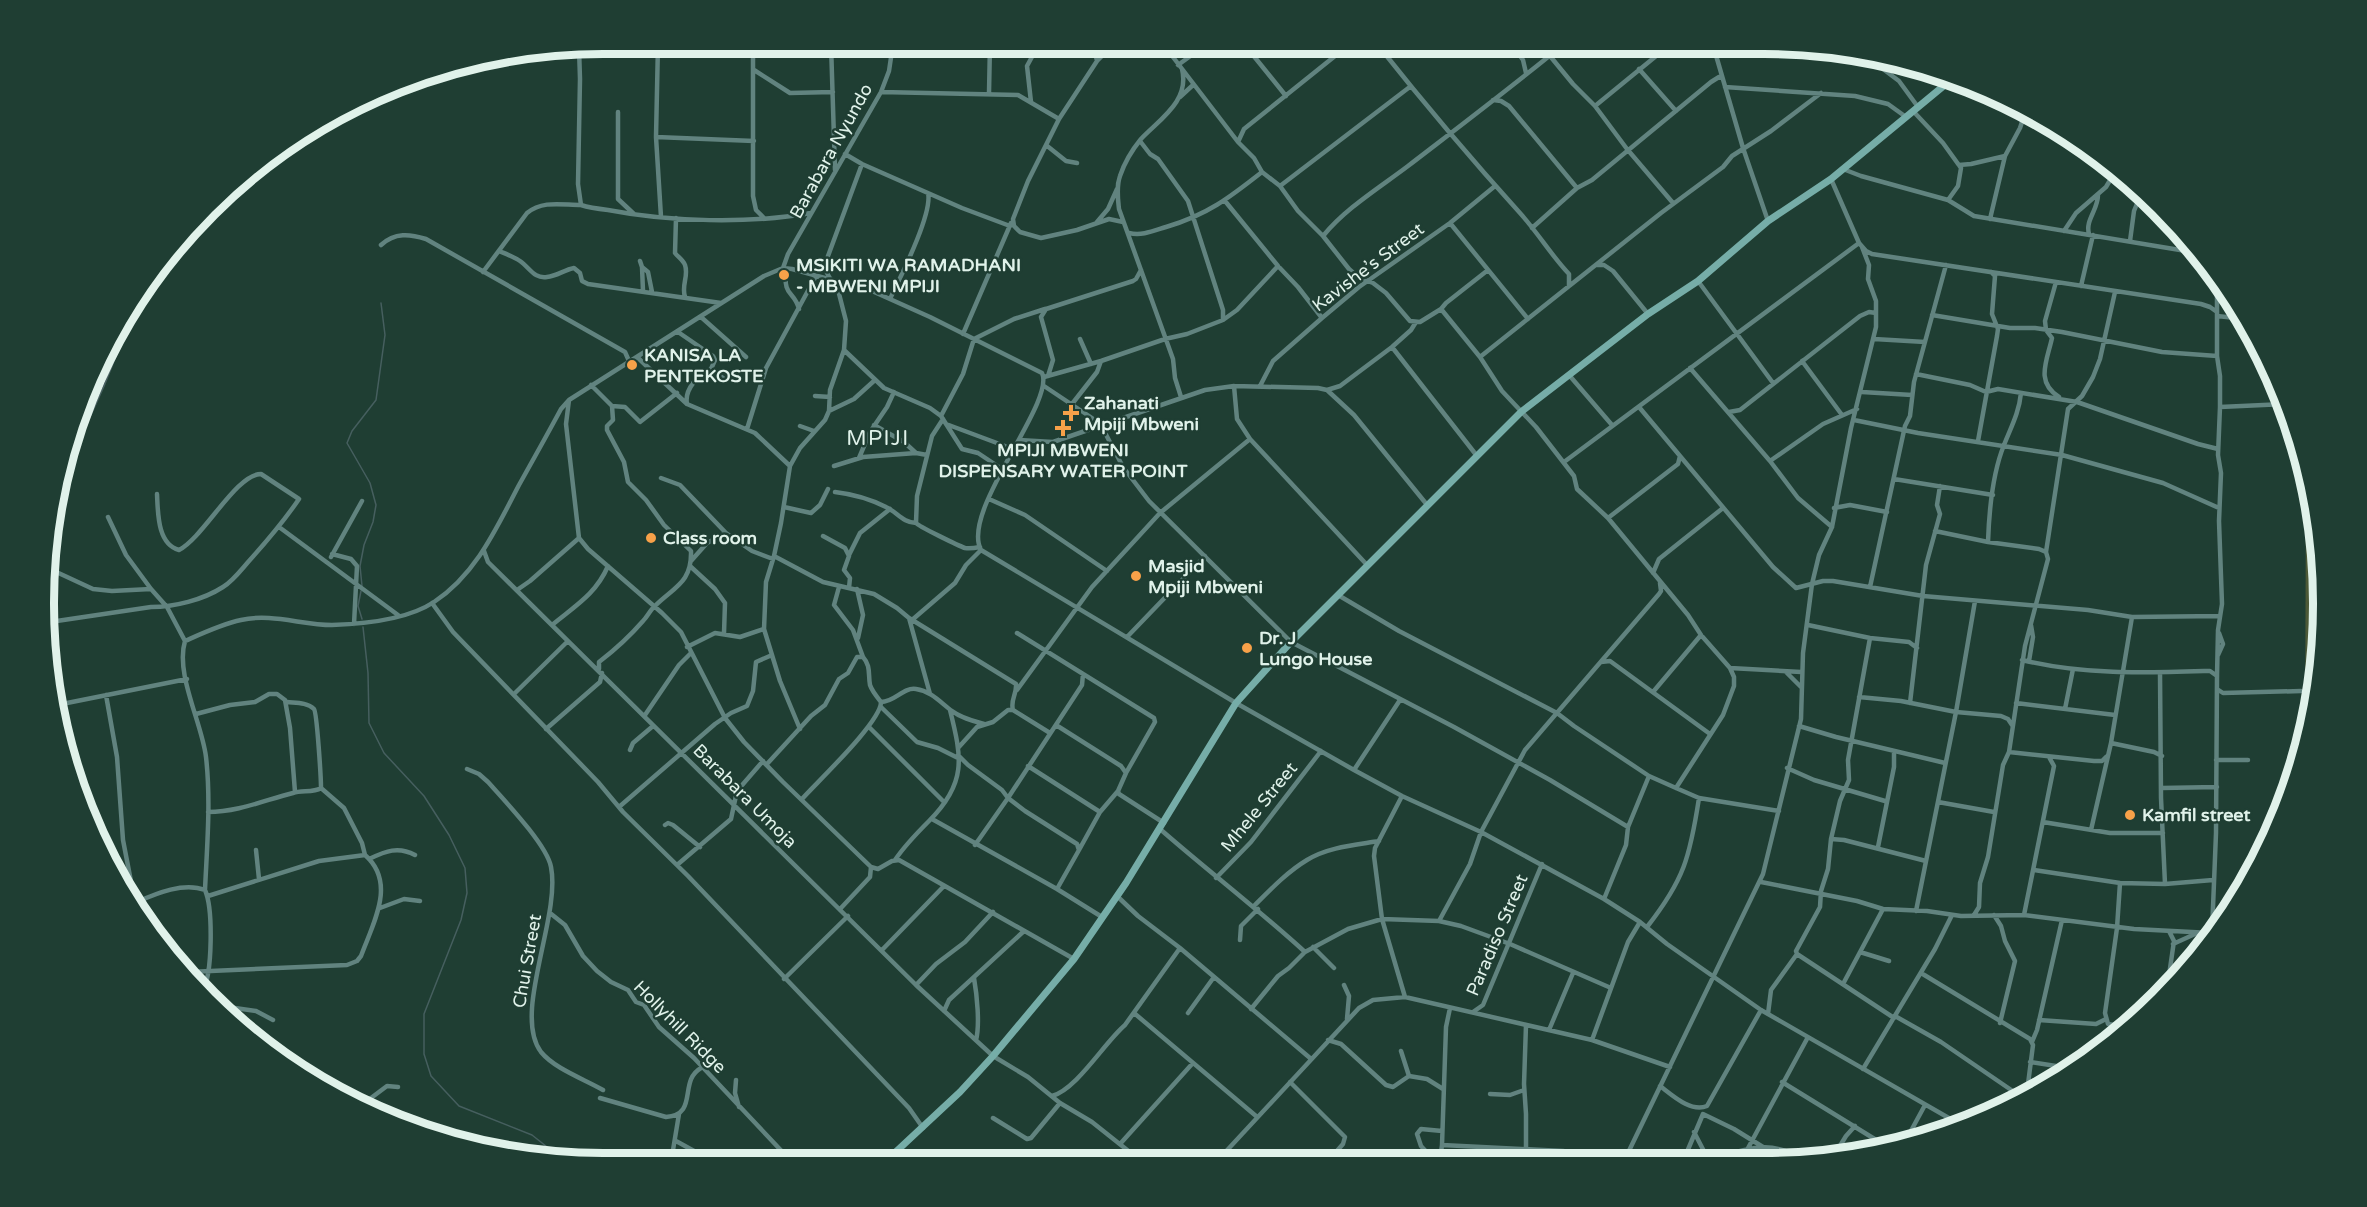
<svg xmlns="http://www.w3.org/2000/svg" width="2367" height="1207" viewBox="0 0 2367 1207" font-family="'Varela Round',sans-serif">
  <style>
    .green { fill: #4c5937 }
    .water { fill: #042024; stroke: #465f5f; stroke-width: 1.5 }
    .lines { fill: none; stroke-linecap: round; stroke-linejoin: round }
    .stream { stroke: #465f5f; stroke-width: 1.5 }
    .street { stroke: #61837f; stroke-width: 4.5 }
    .secondary { stroke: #76ada8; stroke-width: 7 }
    .poi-dot { fill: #f7a149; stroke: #1f3e33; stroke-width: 2 }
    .labels { text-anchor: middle; stroke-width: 5; stroke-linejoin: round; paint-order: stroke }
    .street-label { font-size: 18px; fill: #e0f2ea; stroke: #1f3e33 }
    .poi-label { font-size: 18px; font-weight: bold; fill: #e0f2ea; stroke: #1f3e33; text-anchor: start }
    .quarter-label { font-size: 21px; letter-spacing: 1.5px; fill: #e0f2ea; stroke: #1f3e33 }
    .rim { fill: none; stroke: #e0f2ea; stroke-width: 8 }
  </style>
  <rect width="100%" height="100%" fill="#1f3e33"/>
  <path class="green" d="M2306,475L2319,530L2322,640L2305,746Z"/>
  <path class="water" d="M322,128L284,156L248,175L262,159Z
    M137,293C125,335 110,375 91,415C83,431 78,446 65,459L86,389Z"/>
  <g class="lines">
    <path class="stream" d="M362,586L360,566L364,545L373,522L376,505L370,483L347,443L352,431L376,400L385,335L381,303
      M361,591L358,606L362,619
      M363,627L368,673L369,723L384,753L424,796L449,835L465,868L467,893L461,920L424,1014V1054L431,1076L459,1106L532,1135L566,1162"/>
    <path class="street" d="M658,44L656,137L661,217
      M753,44V196L756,210L764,218
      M831,44L835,170
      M1085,44L1095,52L1097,61
      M1114,44L1097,61L1059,119L1028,181L1013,219L1014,226L1020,232L1041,238L1077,230L1109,219L1123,222
      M1163,44L1238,142
      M1244,44L1286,96
      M1350,44L1244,129L1238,142L1254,158L1262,172L1280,186L1298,211L1323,236L1349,269L1359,278L1373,283L1386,293L1410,321L1420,322L1441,309L1480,357L1502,391L1536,427L1574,476L1577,489L1608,518L1688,615L1701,635L1730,668L1734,677V686L1723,715L1676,788
      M1377,44C1423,102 1471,159 1520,213C1538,233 1551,255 1569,274V286
      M1511,44L1523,60L1526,73
      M1713,45L1743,148L1768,221
      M579,48L580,79L578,184L581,205C590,208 599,209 608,210C670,222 749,224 811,213
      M1550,56L1573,84L1595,106L1627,149L1673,203
      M1178,65L1207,44
      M1639,69L1676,111
      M1883,69L1899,81L1918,107
      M754,70L790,93L833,92
      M1725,87L1855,96L1888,104L1906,117
      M881,92L1018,95L1059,119
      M989,93L990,44
      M1180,97L1193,85
      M1493,100L1501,101L1509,106L1577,188
      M1031,102L1027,66L1039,44
      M1595,106L1661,52L1667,45
      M1913,111L1943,143L1961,168L1958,186L1948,200
      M618,112V199L634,214
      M656,137L754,141
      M1140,141L1150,154L1158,159L1188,201L1223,310V320
      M1046,145L1066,161L1077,163
      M845,154L862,164L962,208L1010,226
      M1959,165L1971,164L2005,156
      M1843,169L1861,176L1948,200L1974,216L2198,253
      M1831,179L1859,243L1866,251L1872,254L2201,304L2210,307L2217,312
      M1280,186L1411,86
      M1225,201L1278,266L1298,287L1322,318
      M676,218L675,253C678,257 683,260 685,265C689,276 681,285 685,297
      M1990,219L2005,156L2020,128L2026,110
      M1097,222L1108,209L1117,189
      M1450,223L1528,319
      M1532,228L1577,188L1592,180L1711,82L1719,77L1722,78
      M2064,231L2076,213L2106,187L2116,170
      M1129,233C1142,236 1153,231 1166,227C1207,215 1229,198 1262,172
      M2089,234C2085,220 2098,210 2098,195
      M1323,236C1346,208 1379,188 1408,166C1460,126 1513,86 1564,44
      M2130,241L2134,211L2141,194
      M381,245C395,232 410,234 426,239L625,352L629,361
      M499,251C506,254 514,257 520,261C530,268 534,279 547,277C557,276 564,270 574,268L580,273L582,281L588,284L721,303
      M640,261L642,267L643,291
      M1596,265H1604L1613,271L1648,314
      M642,267L648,272L652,292
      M783,268L788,254L881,92L889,71L893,44
      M786,269C783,298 794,290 799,309
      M483,272L527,213C543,200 562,205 581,205
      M831,280L827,273L828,256L862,164
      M1698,281L1773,383
      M2056,282L2045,321L2046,330L2052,338C2047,361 2035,382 2059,397
      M2081,286L2093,235
      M890,299C900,278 933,213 928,193
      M1441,309L1446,303L1488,270
      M1932,315L2010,328H2035L2062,332L2162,352L2217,356
      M2217,316L2245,319
      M701,317L746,357
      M678,332L713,356L715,360L711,369L723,378
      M963,334L1011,223
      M1080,339L1091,364
      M1874,339L1925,342
      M1392,347L1477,456
      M844,350L884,388L930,408L941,416L962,449L978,453L1002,469
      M637,357L687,404L755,433L790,466
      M1480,357L1661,213L1723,167L1732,156L1771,131L1821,93
      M1802,361L1842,415
      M1690,368L1770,461L1798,498L1832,527
      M1916,374L1970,385L1986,392L1998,389L2077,402L2198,444L2218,449
      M1569,375L1612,425
      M1048,376L1053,360L1041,317L1046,309L1133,281L1136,279L1141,270
      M1044,377L1101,361L1165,339L1187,334L1223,320L1237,310L1278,266
      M591,385L612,406L625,407L640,422L677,393
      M1044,386L1092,418L1101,427
      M1234,386L1237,419L1250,439L1368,566
      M1260,386L1273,361L1322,318L1359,287L1450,223L1495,186
      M1327,390L1340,386L1392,347L1411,330L1416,322
      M1862,392L1912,395
      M815,396L830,397
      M1181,397L1175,378L1173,359L1119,209C1118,199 1116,187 1120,176C1124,164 1132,150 1141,139C1160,119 1190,101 1182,69
      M569,400L566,424L579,538L588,549L662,613L681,632L725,718L744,742L783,782L871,867L878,869L892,861L899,860L1074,959
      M687,404C684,389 699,374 711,369
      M1072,404L1097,372L1101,361
      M1639,407L1773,567L1796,588L1823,581H1833L1923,596L2088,610L2132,617L2220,616
      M2220,407L2285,404
      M829,411L854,399L875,380
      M1729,412L1740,410L1860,316L1869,312L1876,313
      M941,416L963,374L974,339L1014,319L1045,309
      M943,419L932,436L917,496L916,523C918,526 959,546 965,548C970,549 975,548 980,547
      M1854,420L1918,433L2062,455L2163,483L2219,508
      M946,424L1013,449
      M874,425L904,442L916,453
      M800,426L814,431
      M1102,427L1123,467L1149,501L1291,642L1454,727L1550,780L1628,827L1626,845L1604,899
      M747,429L766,368L816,276
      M1019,440L1053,442L1205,390L1234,386L1318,388L1327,390L1354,415L1428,506
      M1978,441L1997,336L1998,329L1992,314L1995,276L1991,272
      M859,458L870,432L887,407L894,392
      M1770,461L1823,424L1857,409
      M1564,462L1859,243
      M834,466L863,457L916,453L927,455
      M661,478L680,485L726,533
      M1894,479L1993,495
      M835,492C852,494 870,499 886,507C897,512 903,523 916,523
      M989,499L1025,515L1107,571
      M784,507L811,513L820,505L828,489
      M1834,508L1850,505L1887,512
      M108,517L126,555L151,589L167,607L185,641
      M1608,518L1678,464L1680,456
      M279,527L398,615
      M1935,531L1988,542L2039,549L2046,552L2048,559L2025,646L2009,752L2003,765L1988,857L1980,883L1979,907L1974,915
      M823,536L845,548L849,556L844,570L850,578L849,588
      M1988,542C1989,513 1993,472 2004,445C2011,427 2019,413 2021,393
      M484,551L488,562L916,985L993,1056L1028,1077L1060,1103L1092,1122L1141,1161
      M2046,552L2068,409L2082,396L2093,377L2100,359L2115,292
      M332,554L351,559L357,566L354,624
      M849,555L860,533L890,509
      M774,556L823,582L874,594L897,608L909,618L930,694
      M331,557L362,501
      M691,561L707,543L726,533L752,551L773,559
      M690,566L715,589L725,603L724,633
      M52,570L93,589L112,591L151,589
      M1653,573L1659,559L1723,508
      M839,587L834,605L853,630L863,657
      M1870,587L1905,426L1910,416L1914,382L1946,265
      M857,589L863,615L858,638
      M517,590L530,581L579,538
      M1338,595L1399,631L1557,713L1574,726L1649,776L1676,788L1699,798L1779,811
      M432,603L453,632L598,782L623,812L688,876L909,1108L923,1128
      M909,618L1016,684C1017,694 1010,700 1013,710
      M912,620L955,583L966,565L981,550
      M50,622L151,607C174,607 203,600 223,587C233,581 241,570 249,561C267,541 284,521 299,499L261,474C236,474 204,537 179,550C157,544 158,512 157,494
      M552,625C575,606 596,594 608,566
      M1808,625L1870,638L1909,642L1917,648
      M1017,633L1154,718L1155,722L1126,773
      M1127,637L1205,556
      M1870,638L1848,760L1849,780L1840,801L1831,839L1828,869L1821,891L1820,907L1796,951L1797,954L1894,1018
      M687,647L715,633L740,637L764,629
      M2218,655L2223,644L2219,633
      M2022,660C2084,675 2143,673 2205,671H2210L2217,676
      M2029,661L2033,637L2031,625
      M1601,662L1610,661L1710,734
      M1730,668L1801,672
      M599,669V662C616,649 630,636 643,621C648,616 650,610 655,606C674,587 692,583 691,551L664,525L646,500L628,482L624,462L607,430V426L613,420L612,406
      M1786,672L1801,687
      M2160,673L2161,798L2165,884
      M2217,689L2223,693L2301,691
      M1017,690L1092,587L1138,537L1160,513L1250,439
      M1653,692L1701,635
      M514,694L568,641
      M106,695L117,757L123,840L134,897
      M1859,697L1901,701L1956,712L2001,716L2008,719L2012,725
      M1910,703L1926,565L1940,514L1937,505L1940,486
      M2016,703L2115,715
      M57,705L187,679
      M881,707L917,742L938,748L958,758
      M2065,709L2073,669
      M196,714L230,705L255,702L269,694H277L285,700L290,728L295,792
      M645,715L679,665L691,653
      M1056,725L1121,766L1126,773L1118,791L1119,794L1164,823
      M1799,726L1836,737L1945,763
      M869,727L944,802
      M546,729L600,682L602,673
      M800,729L780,681L764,629L766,582L774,556L781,523L790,466L800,448L825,420L829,411L830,390L844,350L846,321L836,282
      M2111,743L2154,752L2162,756
      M958,748L977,727L993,722L1008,710H1013L1050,733
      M630,750L633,743L653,726
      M2009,752L2094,761H2102L2106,757
      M958,755L968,765L1002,790L1008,798L1025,811L1077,844L1079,850L1057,889L1102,917
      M2216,760H2248
      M2299,763L2300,730
      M767,764L811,716L825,705L839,679L848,673L857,657H863C871,666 868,674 870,685C872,691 877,697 881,702C895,702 903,687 916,689C931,691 941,703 952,711C961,718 973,721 984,724
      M1028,766L1100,812
      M1787,768L1814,780L1885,801
      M467,769L479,774L488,782C504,800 547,845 551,867C561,917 512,1014 541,1052C555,1069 584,1079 603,1090
      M1354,770L1400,700
      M321,788L344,808L362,843L365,855
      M2162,788L2217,787
      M1402,796L1375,848L1374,856L1382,919L1405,997
      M802,799C817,782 881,722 881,702
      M1938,802L1994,812
      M619,807L715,724L731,713L747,706L753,691L756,662L772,655
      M208,812C238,812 265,800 293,793C302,790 313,793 321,788C321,778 317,713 314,709C307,702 295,703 287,702
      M932,819L1057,889
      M2043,822L2110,833H2163
      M665,825L668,823L673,825L700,847
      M1628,827L1649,776
      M1160,829C1208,871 1258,909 1305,952
      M2091,830L2111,743L2132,617
      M1831,839L1844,840L1926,861
      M975,845L1008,798L1082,685L1083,674
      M1878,847L1894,767V751
      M256,850L259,879
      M1079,850L1100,812L1118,791
      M369,859C386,851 398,846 415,855
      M895,860C905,845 916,834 929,821C967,783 962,758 950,710
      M677,865L731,819L737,791L763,761
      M2034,870L2120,883L2165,884L2213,880
      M1216,878L1251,842L1321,751
      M1761,882L1857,901L1883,909L1927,911L1961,916L2024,915L2134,929L2211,933
      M2120,883L2117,928L2105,1013L2108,1024L2127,1027
      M205,890C207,846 211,801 206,757C202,723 175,674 185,641C203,633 222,624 241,620C271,613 302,625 332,625C363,624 407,620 434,602C476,574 496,529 519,485C533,460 547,435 561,409L569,400L764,276L783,268L792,269L872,291L930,317L1042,373C1056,402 960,511 981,550L1236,703L1354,770L1402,796L1481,832L1604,899L1640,922L1667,944L1761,1010L1961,1125
      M1117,896L1138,916L1180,948L1310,1058
      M137,902C157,893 184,882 205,890C213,908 213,975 202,992
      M1254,906C1270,890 1287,872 1307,860C1328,847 1355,845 1379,841
      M380,908L404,899L420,901
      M841,908L870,877L871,867
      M1916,911L1956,712L1975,601
      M550,913L565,925L583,956L597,971L611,982L628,990L636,1002L644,1005L659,1027L694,1058L792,1162
      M1994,915L2001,926L2005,941L2015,961L2000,1023
      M2024,915L2054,766L2049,757
      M1439,921L1470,864L1481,832L1525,750L1659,594L1661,591L1660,583
      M1647,927C1684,880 1690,857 1699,798
      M2212,932L2216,833L2217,676L2218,630L2222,604L2219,521L2221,473L2218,455L2220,407V376L2217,356V280
      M1240,940L1241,926L1258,909
      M2173,944L2195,934
      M1313,947L1334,968
      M882,950L944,886
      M1860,952L1889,961
      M188,972L347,965L357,961L361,956C373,923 397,883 365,855L319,861L208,896
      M1921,973L2030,1039L2033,1045L2027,1092
      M974,978C977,995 980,1025 976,1040
      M784,979L848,916
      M1843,984L1883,909
      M916,985L936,964L965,942L993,912
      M1344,985L1349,996L1347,1019
      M2167,989L2174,941L2169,931
      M204,995L228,1007L256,1011L273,1020
      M1251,1009L1278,976L1289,968L1305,952L1348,929L1382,919L1439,921L1461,926L1510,944L1611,988
      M944,1011L949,1000L1024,931
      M1473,1012L1483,1005L1542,864
      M1134,1013L1256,1116
      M1188,1013L1214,977
      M1768,1014L1771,990L1797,954
      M1895,1016L1941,1042L2020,1096
      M2039,1020L2096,1024L2106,1019
      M1549,1030L1573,973
      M1328,1040L1341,1044L1386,1085L1393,1087L1409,1076L1427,1079L1443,1089
      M1592,1040L1628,942L1640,922
      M2032,1042L2037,1030L2062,920
      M1401,1051L1409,1076
      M2030,1062L2069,1068
      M1863,1069L1935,949L1952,915
      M736,1080L735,1093L739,1107
      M1290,1082L1345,1137L1343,1144L1329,1160
      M1782,1082L1886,1146
      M1660,1086C1672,1095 1691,1113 1707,1106L1761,1010
      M1490,1094L1510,1095L1524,1090
      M1052,1096C1077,1089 1104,1043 1125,1025L1180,948
      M600,1098L666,1117C699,1115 678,1081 701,1068
      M359,1107L387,1086L398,1087
      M993,1118L1027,1139L1031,1138L1060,1103
      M1694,1132L1708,1159
      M1906,1140L1925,1105
      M676,1141L714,1162
      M1120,1144L1192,1064
      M1442,1145L1563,1151L1614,1159
      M1526,1149V1114L1524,1084L1526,1025
      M1747,1150L1808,1037
      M1629,1153L1642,1159
      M1625,1159L1763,874L1801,719L1803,653L1812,584L1819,555L1832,527L1851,428L1876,327V301L1868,279L1869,265L1862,247
      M1684,1159L1703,1114L1734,1129L1763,1147
      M1710,1159C1747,1150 1768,1138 1803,1159
      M1832,1159L1846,1136L1855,1126
      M1218,1160L1359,1008L1373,1000L1405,997L1592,1040L1670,1067
      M1434,1160L1421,1146L1417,1134L1421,1129L1442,1131
      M1440,1160L1442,1145L1446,1027L1450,1008
      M671,1162L679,1114"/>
    <path class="secondary" d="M886,1161L960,1092L993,1056L1074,959L1126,883L1236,703L1291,642L1521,412L1648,314L1698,281L1768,221L1831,179L1952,79"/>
  </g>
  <g class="poi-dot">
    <circle cx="784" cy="275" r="6"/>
    <circle cx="632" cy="365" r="6"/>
    <path d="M1068 404h6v6h6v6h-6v6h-6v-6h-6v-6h6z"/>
    <path d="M1060 419h6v6h6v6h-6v6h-6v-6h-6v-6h6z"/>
    <circle cx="651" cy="538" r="6"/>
    <circle cx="1136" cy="576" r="6"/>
    <circle cx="1247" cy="648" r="6"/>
    <circle cx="2130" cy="815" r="6"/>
  </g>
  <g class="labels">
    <g class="street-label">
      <text transform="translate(831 151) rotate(-61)" y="6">Barabara Nyundo</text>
      <text transform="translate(1368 267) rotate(-37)" y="6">Kavishe’s Street</text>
      <text transform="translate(745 796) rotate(45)" y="6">Barabara Umoja</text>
      <text transform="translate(1259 807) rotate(-51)" y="6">Mhele Street</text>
      <text transform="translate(1497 935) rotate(-67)" y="6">Paradiso Street</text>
      <text transform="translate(527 961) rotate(-80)" y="6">Chui Street</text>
      <text transform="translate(680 1027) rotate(45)" y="6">Hollyhill Ridge</text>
    </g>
    <g class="poi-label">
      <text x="796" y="271">MSIKITI WA RAMADHANI<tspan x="796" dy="21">- MBWENI MPIJI</tspan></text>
      <text x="644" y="361">KANISA LA<tspan x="644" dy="21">PENTEKOSTE</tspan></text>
      <text x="1084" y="409">Zahanati<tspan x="1084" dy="21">Mpiji Mbweni</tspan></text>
      <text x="1063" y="456" text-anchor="middle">MPIJI MBWENI<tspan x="1063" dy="21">DISPENSARY WATER POINT</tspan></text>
      <text x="663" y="544">Class room</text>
      <text x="1148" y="572">Masjid<tspan x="1148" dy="21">Mpiji Mbweni</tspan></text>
      <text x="1259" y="644">Dr. J<tspan x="1259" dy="21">Lungo House</tspan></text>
      <text x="2142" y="821">Kamfil street</text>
    </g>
    <g class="quarter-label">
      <text x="878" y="445">MPIJI</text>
    </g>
  </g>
  <path d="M0 0H2367V1207H0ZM603 54H1764A549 549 0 0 1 2313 603V604A549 549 0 0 1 1764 1153H603A549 549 0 0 1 54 604V603A549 549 0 0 1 603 54Z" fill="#1f3e33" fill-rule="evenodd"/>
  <path class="rim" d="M603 54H1764A549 549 0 0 1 2313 603V604A549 549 0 0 1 1764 1153H603A549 549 0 0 1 54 604V603A549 549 0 0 1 603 54Z"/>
</svg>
